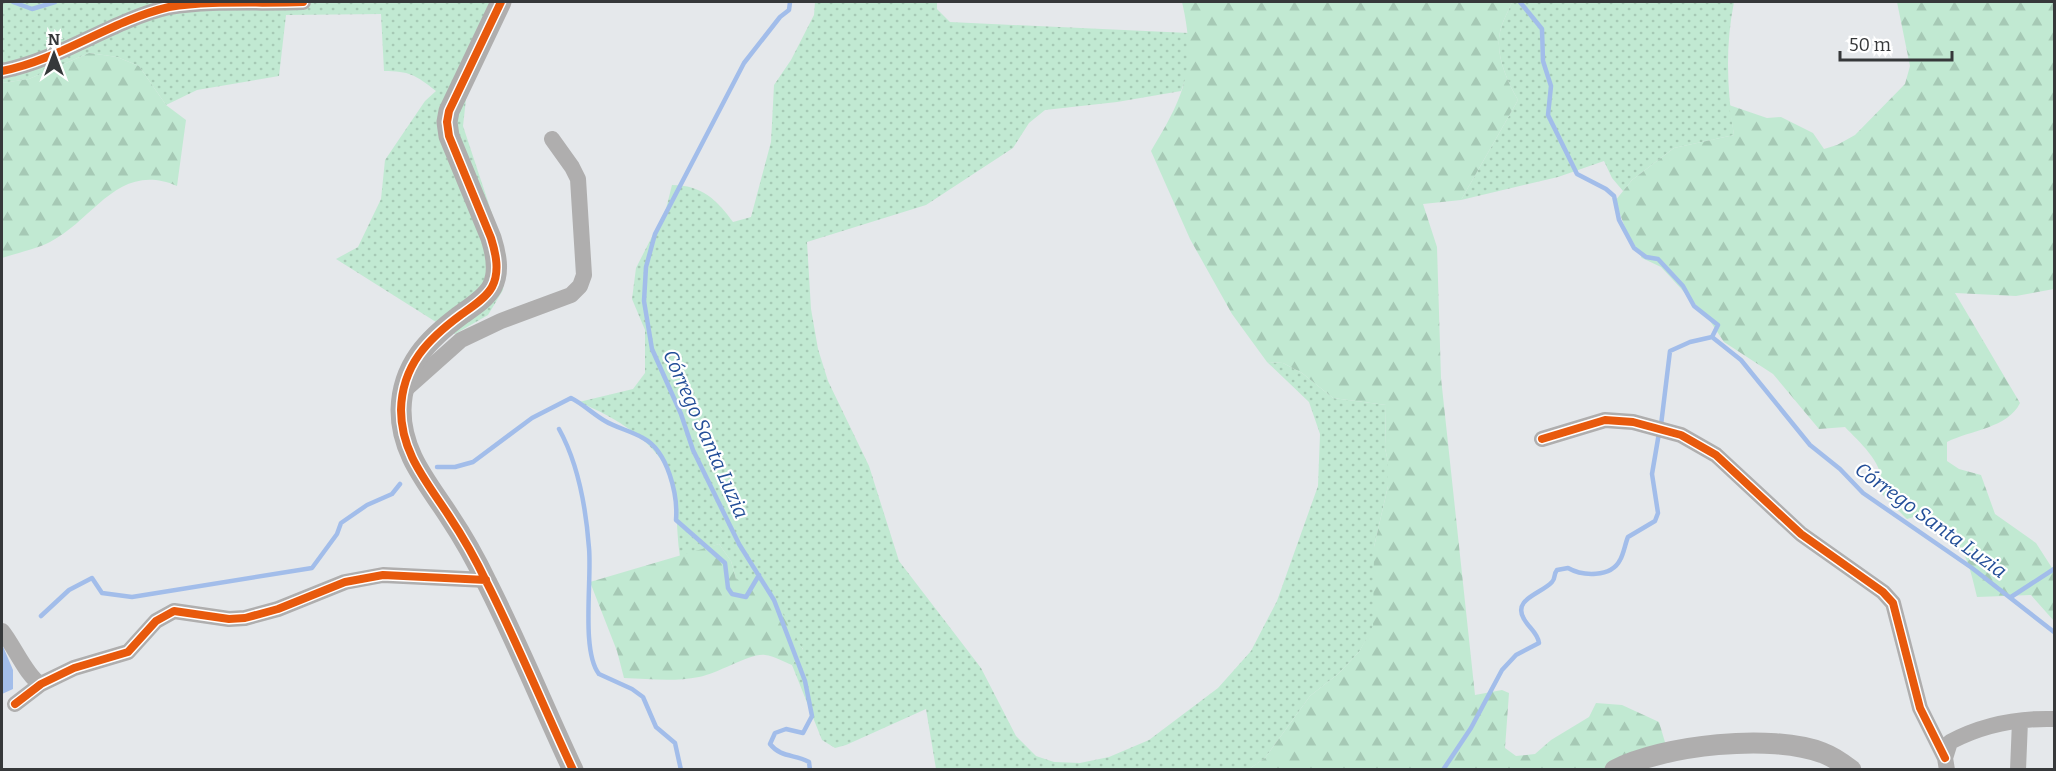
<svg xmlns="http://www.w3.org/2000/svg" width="2056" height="771" viewBox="0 0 2056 771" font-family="Bitter,serif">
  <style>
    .grass { fill: url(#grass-dots) }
    .forest { fill: url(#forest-firs) }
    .water { fill: #a2bdea }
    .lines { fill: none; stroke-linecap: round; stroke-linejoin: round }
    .stream { stroke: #a2bdea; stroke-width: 4.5 }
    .minor { stroke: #afaeae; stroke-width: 16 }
    .tertiary { stroke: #afaeae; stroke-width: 21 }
    .cycleway-casing { stroke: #fff; stroke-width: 11 }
    .cycleway { stroke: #e8590c; stroke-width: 8 }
    .labels { text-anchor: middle; stroke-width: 4.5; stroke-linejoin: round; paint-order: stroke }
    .water-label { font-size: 20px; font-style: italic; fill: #234e98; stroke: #fff }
  </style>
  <defs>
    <pattern id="grass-dots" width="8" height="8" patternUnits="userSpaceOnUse" patternTransform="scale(1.5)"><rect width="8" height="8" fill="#c1e9d2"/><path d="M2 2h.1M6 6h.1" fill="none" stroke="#a6c9b5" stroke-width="1.8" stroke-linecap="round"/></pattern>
    <pattern id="forest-firs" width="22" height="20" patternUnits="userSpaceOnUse" patternTransform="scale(1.5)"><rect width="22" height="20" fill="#c1e9d2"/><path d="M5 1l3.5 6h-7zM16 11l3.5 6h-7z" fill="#a6c9b5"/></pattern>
  </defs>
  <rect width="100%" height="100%" fill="#e5e8eb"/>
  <path class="grass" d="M2,2H504L466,99L463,126L506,256L503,290L488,315L455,334L336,259L358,247L381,199L385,160L425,101L436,91C416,75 409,71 384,71L381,14L286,15L279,76L197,90L166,105L139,66L117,57L89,53L29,79L2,83Z
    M815,2H937V9L950,22L1189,33V70L1181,91L1117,102L1045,110L1029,123L1013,148L926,205L807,242L811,309L818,349L828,381L869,466L899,561L981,668L1016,736L1036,756L1054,762L1080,763L1109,757L1149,740L1218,688L1251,651L1277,601L1318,486L1320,434L1309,402L1267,362L1283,363L1302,373L1333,398L1386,405L1385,448L1388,462V486L1374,547V626L1359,652L1338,674L1310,696L1265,758L1249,769H936L926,709L846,745L835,748L822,740L792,665L803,649L736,579L731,561L719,544L680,557C676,532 678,507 672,482C661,443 614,417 579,402L633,389L645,373V330L632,299L636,268L666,209L672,185C702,185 717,200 733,222L751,217L771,142L774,85L791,60L814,15Z
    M1512,2H1734C1725,47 1727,89 1734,135L1674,148L1632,180L1623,191L1612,178L1604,161L1558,177L1461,200L1518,100C1507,81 1495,54 1500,32C1502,22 1508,12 1512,2Z"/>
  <path class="forest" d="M1182,2H1512C1508,12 1502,22 1500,32C1495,54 1507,81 1518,100L1461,200L1423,204L1437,247L1441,378L1475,695L1502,690L1509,693L1505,748L1516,756L1535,754L1551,740L1589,717L1596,703L1622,705L1659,722L1667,749L1622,769H1249L1265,758L1310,696L1338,674L1359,652L1373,626L1374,547L1388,486V462L1385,448L1386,405L1333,398L1302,373L1283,363L1267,362L1232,314L1190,239L1151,151C1185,95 1197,67 1182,2Z
    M1897,2H2054V289L2016,296L1955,293L2020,403C2008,428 1971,430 1947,442V461L1959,469L1981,475L1995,514L2036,543L2054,571V621L2031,595L1977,597C1967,553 1962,541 1927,513L1907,519L1881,493C1888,466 1861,444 1845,427L1819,429L1773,374L1724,342L1708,318L1661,267L1642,258L1626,230L1615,201L1632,180L1674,148L1734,135L1729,105L1767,118L1781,117L1813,133L1824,149L1837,145L1855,135L1905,84L1910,66Z
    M89,53L117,57L139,66L166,105L186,120L177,186C118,161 95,219 50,242C36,249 17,253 2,258V83L29,79Z
    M719,544L731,561L736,579L768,587L803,650L792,665C784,662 774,656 765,655C750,653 718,674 699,677C674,682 649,679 624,678L617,651L590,582Z"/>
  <path class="water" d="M2,644L13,670V689L2,694Z"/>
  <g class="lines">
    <path class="stream" d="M13,2L32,9L55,2
      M790,2L789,10L780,17L744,63L655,234L646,267L644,301L652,349L681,414L693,450L739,544L774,600L805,681L812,716L803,733L786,729L775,733L770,744C781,758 795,754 809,762L810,770
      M1520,2L1542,29L1543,61L1551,86L1548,115L1577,174L1606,189L1614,196L1619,220L1634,248L1646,257L1658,259L1683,286L1694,306L1718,325L1712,337
      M1712,337L1741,360L1810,445L1840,469L1863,493L1972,568L2054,632
      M1661,425L1670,351L1690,342L1712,337
      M559,429C579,465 586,508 589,548C592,580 581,651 599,674L632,689L643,697L656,727L675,743L681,770
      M437,467H455L473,462L532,418L571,398C583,404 593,414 605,421C617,428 631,431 643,438C668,451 678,495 676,520L725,563L728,588L732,594L746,597L759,575
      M2011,597L2054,569
      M41,616L69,590L92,578L102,593L132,597L312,568L337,534L341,523L367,505L392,494L400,484
      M1443,770L1471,728L1502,670L1516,655L1539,643C1538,633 1529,628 1524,619C1512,599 1541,594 1552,582C1556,578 1553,575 1557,570L1568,568C1582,576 1611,578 1620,560C1624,553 1625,544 1628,537L1655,521L1658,513L1652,474L1659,433"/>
    <path class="minor" d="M2,71C62,59 110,21 169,7C213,0 259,4 303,2
      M406,389L461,340L501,321L571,295L580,286L584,275L578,179L572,167L552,139
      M1542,439L1605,420L1633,422L1681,435L1716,455L1801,534L1883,592L1893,603L1920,708L1945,758
      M2,631C13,644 28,679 41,684
      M15,704L41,684L74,668L128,652L156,621L174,611L229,619L245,618L278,609L345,582L383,575L486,580
      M1947,770L1945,758L1950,742C1982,725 2018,718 2054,719
      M2018,770L2020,721"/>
    <path class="tertiary" d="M501,2L449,111L447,122L449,136L491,238C496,254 500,272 492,287C486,298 472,307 462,314C428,339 402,365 401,410C401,453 427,482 449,516C463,537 476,560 487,583C518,644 544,708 573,770
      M1615,770C1663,745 1772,733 1823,753C1834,757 1842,763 1851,770"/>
    <g class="cycleway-casing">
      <path id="cycleway" d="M501,2L449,111L447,122L449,136L491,238C496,254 500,272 492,287C486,298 472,307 462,314C428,339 402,365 401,410C401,453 427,482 449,516C463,537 476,560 487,583C518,644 544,708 573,770
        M2,71C62,59 110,21 169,7C213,0 259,4 303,2
        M1542,439L1605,420L1633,422L1681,435L1716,455L1801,534L1883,592L1893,603L1920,708L1945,758
        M15,704L41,684L74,668L128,652L156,621L174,611L229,619L245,618L278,609L345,582L383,575L486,580"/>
    </g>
    <use href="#cycleway" class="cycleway"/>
  </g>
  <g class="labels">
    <g class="water-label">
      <text transform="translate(706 434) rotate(66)" y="7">Córrego Santa Luzia</text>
      <text transform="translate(1931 520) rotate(36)" y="7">Córrego Santa Luzia</text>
    </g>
  </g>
  <rect width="2056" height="771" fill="none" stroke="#36383a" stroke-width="6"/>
  <g transform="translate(54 54)" stroke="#ffffff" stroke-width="4.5" paint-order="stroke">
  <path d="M0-4.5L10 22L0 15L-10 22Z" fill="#36383a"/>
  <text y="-9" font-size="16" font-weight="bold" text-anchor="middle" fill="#36383a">N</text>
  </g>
  <path d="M1840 51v9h112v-9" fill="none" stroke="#36383a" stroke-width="3"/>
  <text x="1849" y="51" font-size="18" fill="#36383a" stroke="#ffffff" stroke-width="4.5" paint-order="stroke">50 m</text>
</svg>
